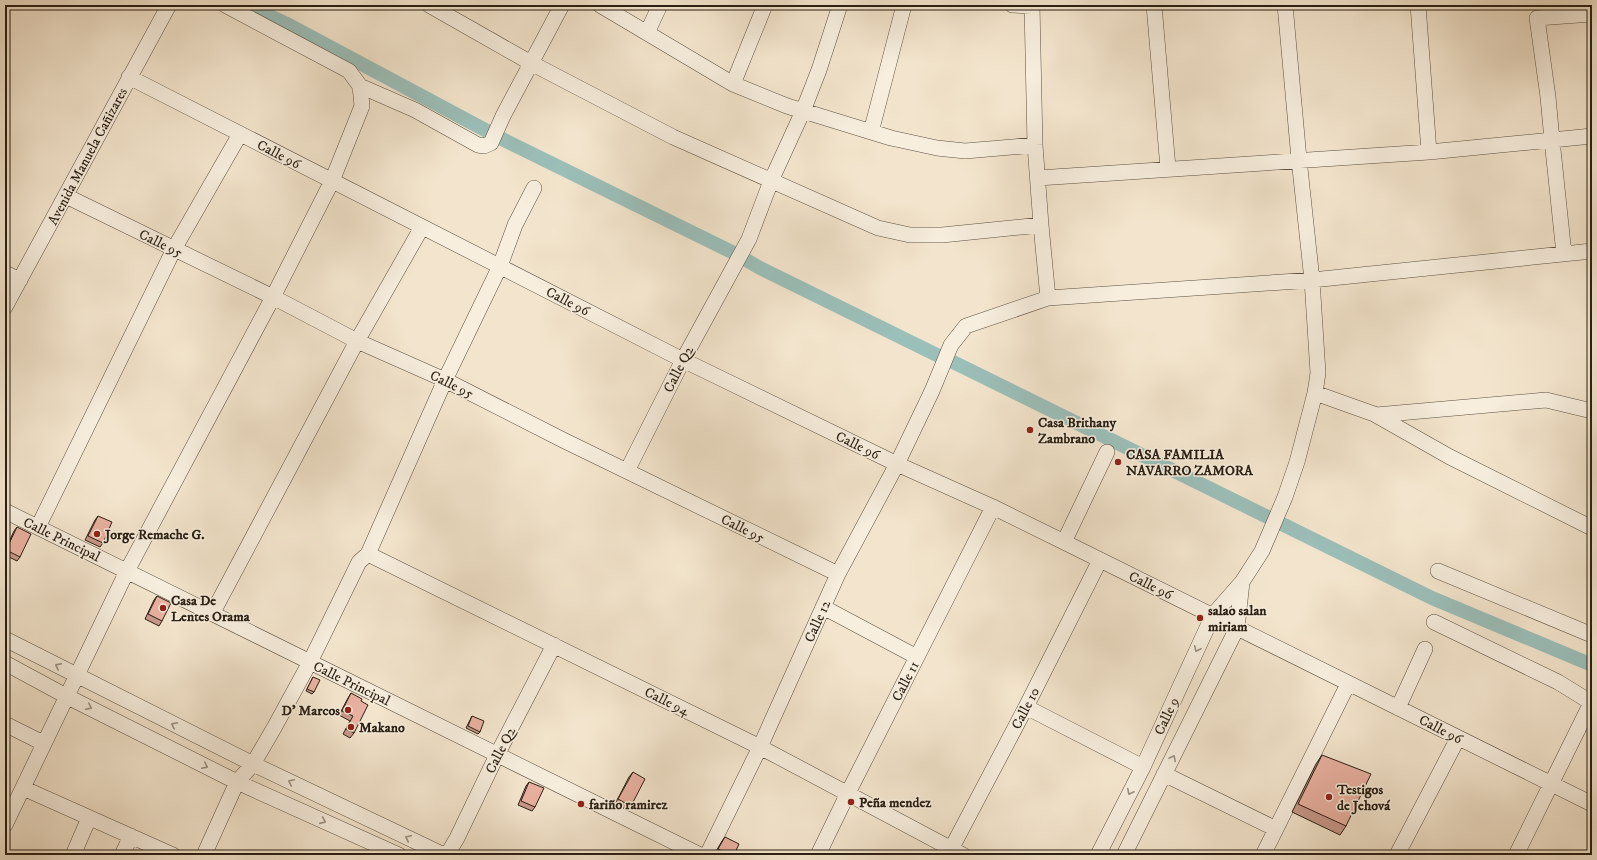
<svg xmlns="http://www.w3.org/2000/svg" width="1597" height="860" viewBox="0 0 1597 860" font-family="'IM FELL DW Pica',serif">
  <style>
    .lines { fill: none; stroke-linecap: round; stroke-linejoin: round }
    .canal { stroke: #9bbfb9; stroke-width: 14 }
    .minor-casing { stroke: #5c5042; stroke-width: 16 }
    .minor { stroke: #f7eede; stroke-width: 15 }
    .wall { fill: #c8988a; stroke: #2a1f13 }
    .building { fill: #e9b1a1; stroke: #2a1f13 }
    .oneway { stroke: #9b9183 }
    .poi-dot { fill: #8f2418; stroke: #f7eede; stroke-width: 1.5 }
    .labels { text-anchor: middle; stroke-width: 3; stroke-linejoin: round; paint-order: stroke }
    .street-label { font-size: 14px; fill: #2a1f13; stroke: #f7eede }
    .poi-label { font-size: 14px; font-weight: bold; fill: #2a1f13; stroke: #f7eede; text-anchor: start }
  </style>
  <rect width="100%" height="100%" fill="#f3e5cd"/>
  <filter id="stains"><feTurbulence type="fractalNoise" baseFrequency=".005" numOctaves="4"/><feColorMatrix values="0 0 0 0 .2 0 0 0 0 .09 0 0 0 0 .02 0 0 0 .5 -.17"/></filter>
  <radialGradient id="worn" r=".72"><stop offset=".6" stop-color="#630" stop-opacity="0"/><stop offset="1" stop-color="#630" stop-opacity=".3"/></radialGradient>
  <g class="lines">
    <path class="canal" d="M246,5L285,23L487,131
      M500,138L736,254
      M741,257L760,268L941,357
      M949,360L1432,598L1592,665"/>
    <g class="minor-casing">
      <path id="minor" d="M429,5L531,63L673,137L878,228L910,235H942L1041,225
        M600,5L733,84L787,106L891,138L937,148L965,151L1035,145
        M1012,5L1032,6
        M1032,5L1035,145L1041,225L1048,298
        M1154,5L1168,168
        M1418,5L1429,152
        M647,33L660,5
        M129,77L683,360L897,464L993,507L1064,542L1592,804
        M733,84L765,5
        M360,86L415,110L478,145L484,146L491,143L503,116L562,5
        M871,132L904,5
        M1038,178L1429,152L1552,140L1548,97L1537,18L1592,14
        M66,196L273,297L357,341L445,380L563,440L838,574
        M1564,254L1552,140L1592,136
        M5,273L20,280
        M5,307L169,5
        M1315,393L1374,414L1450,457L1592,528
        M1376,415L1546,400L1592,411
        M627,471L683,360L749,239L771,181L803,111L819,70L840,5
        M5,511L700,855
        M38,527L174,249L240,134
        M1064,542L1107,452
        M368,554L760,747L963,855
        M1438,571L1592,635
        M823,607L917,657
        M212,614L357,341L422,227
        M1434,622L1558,682L1592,703
        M5,639L253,764L444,855
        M5,663L66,696L237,782L399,855
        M1026,707L1143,767
        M1398,708L1425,649
        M5,724L43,743
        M1164,774L1276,829
        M23,788L173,855
        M5,825L127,571L273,297L332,181L362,106L360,86L349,71L225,5
        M73,855L89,818
        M122,855L131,836
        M204,855L237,782L253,764L274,728L310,662L359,562L368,554L445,380L500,266L515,225L534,188
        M447,855L457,838L497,755L554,645
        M707,855L760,747L838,574L897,464L932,391L951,345L966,326L1048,298L1312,280L1592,251
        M818,855L848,793L993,507
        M948,855L1026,707L1100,560
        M1098,855L1143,767L1213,615L1242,582L1262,551L1285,497L1297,462L1315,393L1318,373L1312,280L1299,159L1285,5
        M1124,855L1237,628L1242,582
        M1263,855L1348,684
        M1397,855L1458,738
        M1516,855L1591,703"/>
    </g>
    <use href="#minor" class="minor"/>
  </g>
  <path class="wall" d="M98,516L103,543L100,547L85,540L95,520Z
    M17,527L20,557L17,561L5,555V550L14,531Z
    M157,596L162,621L159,626L145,619L154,600Z
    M313,677L314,692L312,694L306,691Z
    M351,693L361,701L354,733L350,738L343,734L350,721L339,715L348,698Z
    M472,716L480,732L478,734L466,728Z
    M1322,755L1346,826L1340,835L1292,812L1316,764Z
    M633,772L631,806L628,810L615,804L629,777Z
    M529,782L535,807L532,811L518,805L526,786Z
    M725,837L734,855H718L715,853L722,841Z"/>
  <path class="building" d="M98,516L112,522L103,543L88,536Z
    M17,527L31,534L20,557L6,550Z
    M157,596L171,603L162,621L148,614Z
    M313,677L320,680L314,692L307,689Z
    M351,693L362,699L361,701L368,705L354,733L346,729L353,716L342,711Z
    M472,716L484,721L480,732L468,726Z
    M1322,755L1371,774L1346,826L1298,804Z
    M633,772L645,779L631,806L618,799Z
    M529,782L544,788L535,807L521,801Z
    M725,837L739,844L734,855H730L718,849Z"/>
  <defs><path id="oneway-chevron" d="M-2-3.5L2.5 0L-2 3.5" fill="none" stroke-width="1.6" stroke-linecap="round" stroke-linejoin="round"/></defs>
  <g class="oneway">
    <use href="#oneway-chevron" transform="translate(1197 649) rotate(115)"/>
    <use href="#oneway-chevron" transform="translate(58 666) rotate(-153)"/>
    <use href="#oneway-chevron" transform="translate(89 707) rotate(27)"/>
    <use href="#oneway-chevron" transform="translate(174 725) rotate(-153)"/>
    <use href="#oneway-chevron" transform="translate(1173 758) rotate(-63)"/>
    <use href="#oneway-chevron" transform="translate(205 766) rotate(27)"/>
    <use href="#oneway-chevron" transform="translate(291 782) rotate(-155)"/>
    <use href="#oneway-chevron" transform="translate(1130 792) rotate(117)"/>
    <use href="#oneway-chevron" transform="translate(323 821) rotate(24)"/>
    <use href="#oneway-chevron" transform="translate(408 838) rotate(-155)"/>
  </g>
  <g class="poi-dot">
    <circle cx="1030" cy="430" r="4"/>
    <circle cx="1118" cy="462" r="4"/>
    <circle cx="97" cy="534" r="4"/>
    <circle cx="163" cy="608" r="4"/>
    <circle cx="1200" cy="618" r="4"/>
    <circle cx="348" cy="710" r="4"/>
    <circle cx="351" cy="727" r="4"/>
    <circle cx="1329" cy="797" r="4"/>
    <circle cx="851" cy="802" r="4"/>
    <circle cx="581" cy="804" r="4"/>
  </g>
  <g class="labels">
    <g class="street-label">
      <text transform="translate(279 154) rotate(27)" y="5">Calle 96</text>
      <text transform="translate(87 156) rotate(-62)" y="5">Avenida Manuela Cañizares</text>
      <text transform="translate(161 243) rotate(26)" y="5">Calle 95</text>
      <text transform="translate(568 301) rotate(27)" y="5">Calle 96</text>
      <text transform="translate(678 369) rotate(-63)" y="5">Calle Q2</text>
      <text transform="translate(452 384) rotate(26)" y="5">Calle 95</text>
      <text transform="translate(858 445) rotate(26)" y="5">Calle 96</text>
      <text transform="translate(743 528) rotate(26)" y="5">Calle 95</text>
      <text transform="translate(62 539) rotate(26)" y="5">Calle Principal</text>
      <text transform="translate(1151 585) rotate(26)" y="5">Calle 96</text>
      <text transform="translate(817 621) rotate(-66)" y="5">Calle 12</text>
      <text transform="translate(905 681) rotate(-63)" y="5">Calle 11</text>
      <text transform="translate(352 683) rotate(26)" y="5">Calle Principal</text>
      <text transform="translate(667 701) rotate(26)" y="5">Calle 94</text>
      <text transform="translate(1025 708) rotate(-63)" y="5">Calle 10</text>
      <text transform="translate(1166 716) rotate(-65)" y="5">Calle 9</text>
      <text transform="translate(1441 729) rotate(27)" y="5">Calle 96</text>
      <text transform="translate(500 750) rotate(-63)" y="5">Calle Q2</text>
    </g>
    <g class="poi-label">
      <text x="1038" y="427">Casa Brithany<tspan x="1038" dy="16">Zambrano</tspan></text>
      <text x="1126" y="459">CASA FAMILIA<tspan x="1126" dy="16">NAVARRO ZAMORA</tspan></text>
      <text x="105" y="539">Jorge Remache G.</text>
      <text x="171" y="605">Casa De<tspan x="171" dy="16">Lentes Orama</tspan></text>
      <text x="1208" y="615">salao salan<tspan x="1208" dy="16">miriam</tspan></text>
      <text x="340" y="715" text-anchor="end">D' Marcos</text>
      <text x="359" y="732">Makano</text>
      <text x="1337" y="794">Testigos<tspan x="1337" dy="16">de Jehová</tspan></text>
      <text x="859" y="807">Peña mendez</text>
      <text x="589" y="809">fariño ramirez</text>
    </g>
  </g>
  <rect width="1597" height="860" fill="none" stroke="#f3e5cd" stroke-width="20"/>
  <rect x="6" y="6" width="1585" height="848" fill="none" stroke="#2a1f13" stroke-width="2"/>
  <rect x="10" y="10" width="1577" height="840" fill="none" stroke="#2a1f13"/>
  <rect width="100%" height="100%" filter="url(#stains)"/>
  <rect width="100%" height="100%" fill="url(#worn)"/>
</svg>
